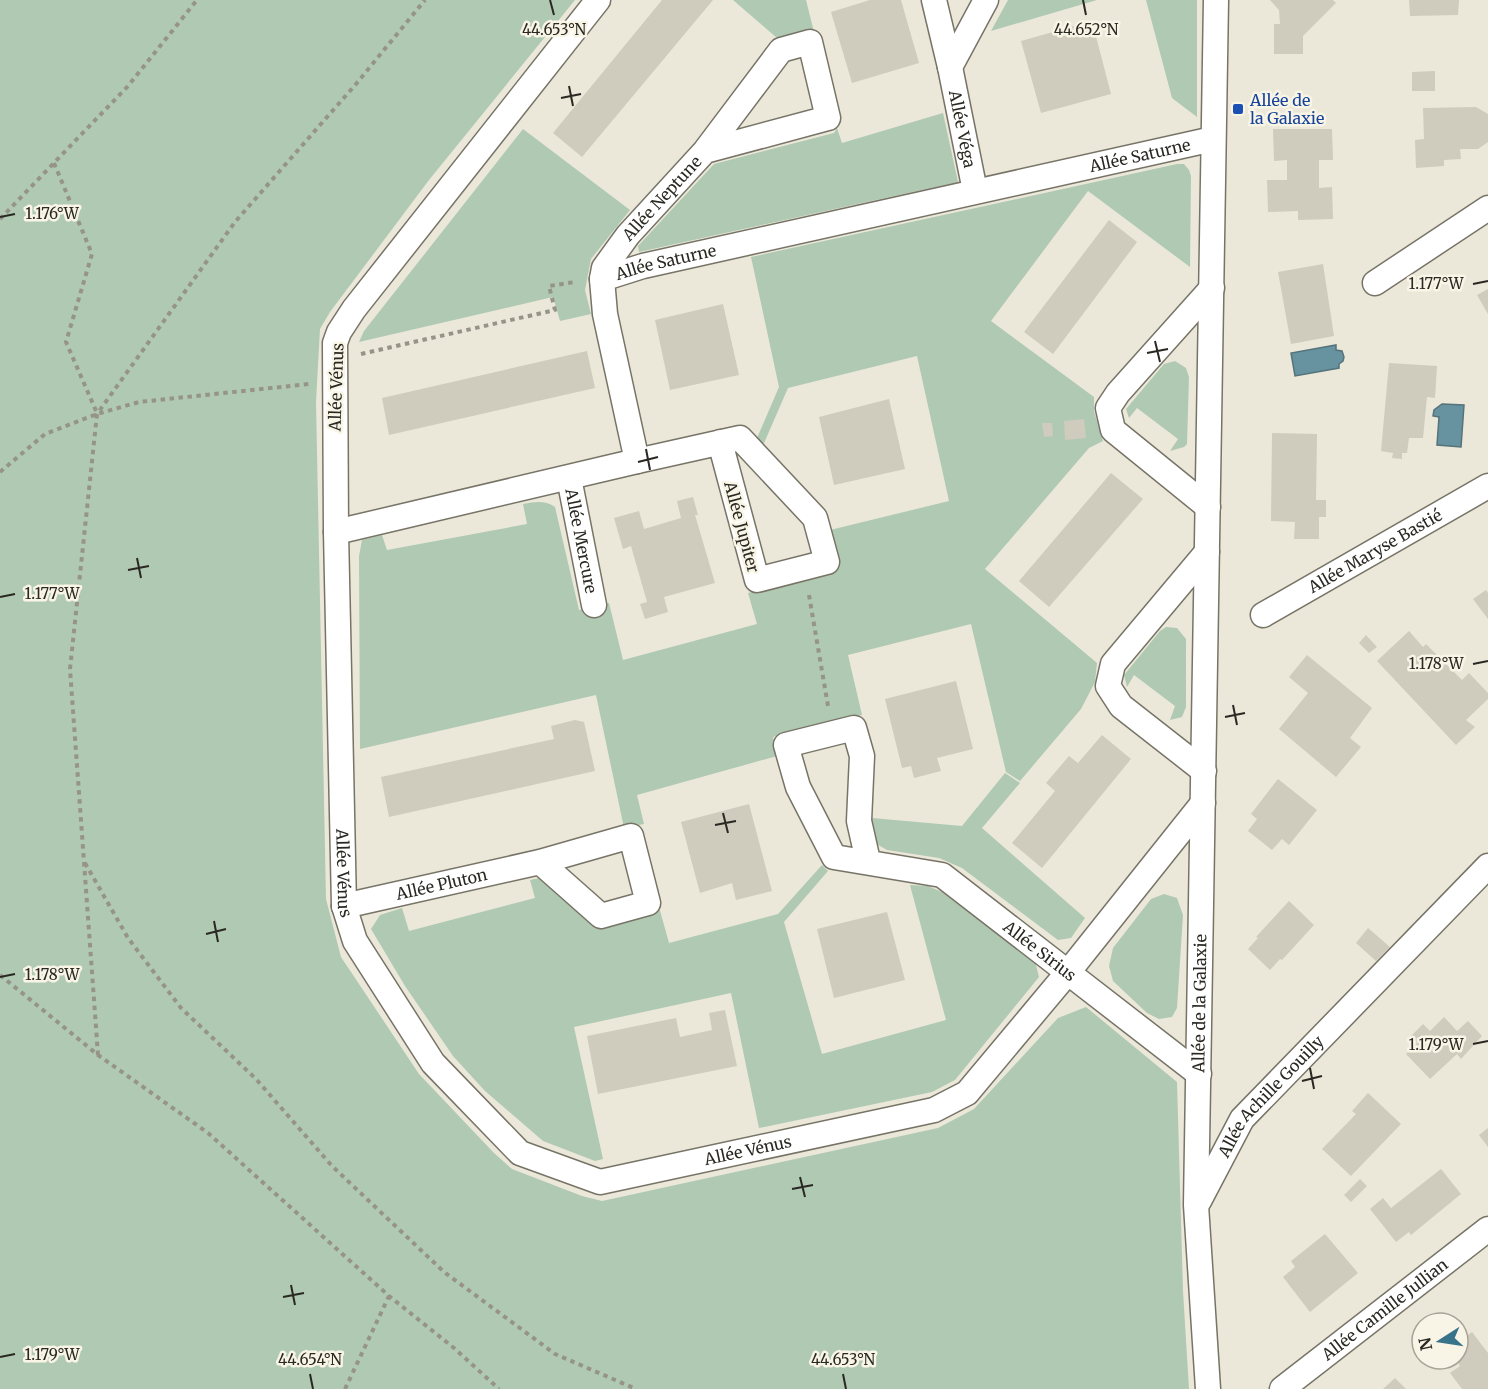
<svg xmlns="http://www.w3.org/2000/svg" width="1488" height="1389" viewBox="0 0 1488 1389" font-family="Merriweather,serif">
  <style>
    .green { fill: #b0c9b2 }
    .water { fill: #6793a0; stroke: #54737a; stroke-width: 1.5 }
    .building { fill: #cfcbbd }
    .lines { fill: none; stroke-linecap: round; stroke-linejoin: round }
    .street-casing { stroke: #777467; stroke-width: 27 }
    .path { stroke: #969489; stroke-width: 4; stroke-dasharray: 4.5 4.5; stroke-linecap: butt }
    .street { stroke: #fff; stroke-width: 24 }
    .ticks { fill: none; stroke: #292822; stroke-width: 2 }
    .transit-dot { fill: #1a4fb4; stroke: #f9f5e6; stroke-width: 2 }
    .labels { text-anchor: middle; stroke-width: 5; stroke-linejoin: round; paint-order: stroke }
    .transit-label { font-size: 16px; fill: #164399; stroke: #f9f5e6; text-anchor: start }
    .street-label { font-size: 16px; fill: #292822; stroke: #f9f5e6 }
    .ticks-label { font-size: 15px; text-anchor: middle; fill: #292822; stroke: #f9f5e6; stroke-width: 5; stroke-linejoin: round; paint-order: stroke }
  </style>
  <rect width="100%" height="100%" fill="#ebe8d9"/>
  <path class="green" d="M0,0H575L429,180L330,312L320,329L316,402L326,899L341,957L419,1074L494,1153L512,1169L582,1196L602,1201L938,1128L974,1109L1058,1018L1086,1007L1177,1082L1183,1291L1189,1389H0Z
    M733,0H806L814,32L777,38Z
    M1008,0H1097L991,31Z
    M1146,0H1197V117L1172,98Z
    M943,113L958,182L639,252L638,246L714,164L834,133L837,128L842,143Z
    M523,129L630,210L591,259L585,290L591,314L560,321L553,297L359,342L364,331Z
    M1177,164H1184L1189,170L1191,176L1190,267L1088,191L991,321L1094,397V411L1103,441L1089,448L985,569L1097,663L1095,682L1081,709L1020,781L1006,772L971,624L848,655L862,715L773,737L777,756L637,795L644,824L624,828L596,695L360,749L359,556L362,540L382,535L387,550L527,524L523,504C536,502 544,500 555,507L579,610L609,603L623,660L757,624L748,593L836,571L826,531L949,501L917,356L788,388L761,450L754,445L779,387L751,257Z
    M1175,361L1186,368L1189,377L1187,444L1184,447L1170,451L1178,439L1137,408L1129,418L1126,409L1164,364Z
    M1166,627L1177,628L1186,639V707L1182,717L1170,720L1175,706L1134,675L1127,687L1124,675L1160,631Z
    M1005,773L1020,783L982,828L1085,918L1071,938L1058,940L962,868L939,858L887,850L873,842L869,825L872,818L962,826Z
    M822,865L828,871L784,922L822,1054L946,1020L910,885L928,886L942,892L1035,961L1039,977L955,1080L932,1092L759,1128L731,993L574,1027L603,1159L595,1161L543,1141L485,1091L453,1056L405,986L371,929L380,915L402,908L409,931L535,898L530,880L544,877L597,928L657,913L659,907L669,943L778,914Z
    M1164,894L1177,898L1183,915L1177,1008L1172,1017L1159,1019L1147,1013L1113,981L1109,966L1113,948L1151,899Z"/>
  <path class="water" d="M1336,345V350L1342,351L1344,357L1343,361L1339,364V368L1295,376L1291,353Z
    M1442,404L1464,405L1461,447L1437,445L1439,417L1433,416L1434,410Z"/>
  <path class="building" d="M662,0H713L582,157L553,133Z
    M870,0H901L919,63L852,83L831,12Z
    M1270,0H1333L1336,3L1303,36V54H1274V24H1280L1279,10Z
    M1409,0H1459L1458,15L1410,16Z
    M1092,21L1111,94L1041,113L1021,41Z
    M1435,71V91H1412V72Z
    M1476,107L1488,114V142L1478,149H1460L1461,159L1444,160V166L1416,168L1415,140L1424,139L1423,108Z
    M1273,129H1332L1333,160H1319V188L1332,187L1333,219L1298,220V211L1268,212L1267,180H1287V160L1274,161Z
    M1109,220L1137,242L1053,354L1024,332Z
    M1323,264L1334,336L1291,344L1278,272Z
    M1488,289V314L1477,295Z
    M723,304L739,375L670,390L655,320Z
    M587,351L595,388L389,435L382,398Z
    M1389,363L1437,366L1435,398L1427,397L1423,438H1409L1407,453H1402V459L1392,458L1393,453L1381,451Z
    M889,399L905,469L834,485L819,417Z
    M1084,419L1086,438L1065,440L1064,421Z
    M1042,423H1052L1053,436L1044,437Z
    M1272,433L1317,434L1316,500H1326V517H1319V539H1294L1295,522L1271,521Z
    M1111,473L1143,499L1049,607L1019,581Z
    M693,497L698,515H695L715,583L664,597L668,612L645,619L640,604L647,602L631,546L623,549L614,518L639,511L644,529L681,518L677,501Z
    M1486,590L1488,593V619L1473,599Z
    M1409,631L1423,647L1426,644L1462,680L1469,673L1488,693V699L1466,720L1475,727L1456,745L1377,661Z
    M1366,635L1377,647L1369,653L1359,643Z
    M1307,655L1372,708L1350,738L1361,747L1336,777L1279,729L1308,693L1289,677Z
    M956,681L973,749L937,758L941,771L914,778L911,766L902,768L885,699Z
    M575,720L584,722L595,771L389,817L381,777L554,739L551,726Z
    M1102,735L1131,759L1042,868L1012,843L1055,791L1046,783L1069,756L1078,763Z
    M1278,779L1317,810L1289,845L1282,839L1272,850L1248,831L1257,819L1251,814Z
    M749,804L772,891L736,900L732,883L700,893L681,822Z
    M1289,901L1314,925L1282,960L1280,959L1270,970L1248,949L1258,938L1256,937Z
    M887,912L905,980L834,998L817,929Z
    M1368,928L1390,947L1376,961L1356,943Z
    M725,1010L737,1066L598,1094L587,1036L676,1018L680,1037L712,1030L709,1013Z
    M1444,1017L1457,1031L1468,1021L1482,1036L1461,1059L1457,1054L1430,1079L1406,1054L1417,1043L1411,1036L1423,1024L1430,1031Z
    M1368,1093L1401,1124L1351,1176L1322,1149L1356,1114L1352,1111Z
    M1488,1128V1147L1479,1135Z
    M1441,1169L1461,1194L1411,1235L1409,1232L1396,1242L1370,1209L1383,1198L1391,1208Z
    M1360,1179L1367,1186L1351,1202L1344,1195Z
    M1325,1234L1358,1273L1310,1312L1283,1277L1295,1267L1291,1261Z
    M1472,1332L1488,1353V1389H1462L1450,1373L1460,1366L1455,1359H1458V1342Z
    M1395,1378L1406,1389H1383Z"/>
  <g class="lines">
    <g class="street-casing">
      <g id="street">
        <path id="s1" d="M598,0L354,309L339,332L335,343L336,532L344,906L355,941L433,1063L520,1153L600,1182L934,1110L967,1093L1069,971L1203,803"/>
        <path id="s2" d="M934,0L950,67L975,191"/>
        <path d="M950,67L986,0"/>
        <path id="s3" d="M602,279L604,268L628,235L705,151L781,50L810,42L828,118L705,151"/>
        <path d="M1375,283L1488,208"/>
        <path d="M637,461L740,438L815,518L827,562L757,580L720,442"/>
        <path id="s4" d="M569,478L594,605"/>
        <path d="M1208,507L1113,430L1108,408L1118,393L1212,288"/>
        <path id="s5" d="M336,532L637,461L605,314L602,279L643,266L1213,139"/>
        <path id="s6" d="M1263,615L1488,486"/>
        <path d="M1204,771L1121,706L1108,686L1113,664L1207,552"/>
        <path id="s7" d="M868,861L859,821L862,756L854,728L786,745L798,787L834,857L942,875L1199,1074"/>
        <path id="s8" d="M344,906L540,862L631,836L648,903L601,916L540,862"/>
        <path id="s9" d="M1199,1201L1242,1119L1488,866"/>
        <path id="s10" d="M1208,1389L1196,1205L1216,0"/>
        <path id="s11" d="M1282,1389L1488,1229"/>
      </g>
    </g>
    <path class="path" d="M54,163L92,254L66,342L97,413
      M0,219L128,86L197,0
      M361,354L555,310L549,286L575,282
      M0,472L45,434L97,414L139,402L309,384
      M809,595L828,706
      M85,863L128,938L181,1008L256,1079L332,1166L444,1272L555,1354L636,1389
      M0,975L98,1055L208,1133L389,1296L454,1348L499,1389
      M98,1055L70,669L97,414L235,222L356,84L425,0
      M345,1389L389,1296"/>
    <use href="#street" class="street"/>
  </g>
  <path class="ticks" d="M550,0L554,15M1083,0L1086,15M569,86L573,106M561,98L581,94M0,217L15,214M1473,284L1488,281M1155,341L1160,362M1147,353L1168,349M646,449L650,470M638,462L658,457M137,558L141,578M128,570L149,566M0,597L15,594M1473,664L1488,661M1233,705L1237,725M1225,717L1245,713M723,813L728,833M715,825L736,821M214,921L218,942M206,934L226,929M0,977L15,974M1473,1044L1488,1041M1310,1068L1314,1089M1302,1081L1322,1076M800,1177L805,1197M792,1189L813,1185M291,1285L295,1305M283,1297L304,1293M0,1357L15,1354M310,1374L313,1389M843,1374L846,1389"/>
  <rect class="transit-dot" x="1232" y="103" width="12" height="12" rx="3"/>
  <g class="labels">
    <g class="transit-label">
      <text x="1250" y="106">Allée de<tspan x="1250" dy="18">la Galaxie</tspan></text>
    </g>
    <g class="street-label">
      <text dy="6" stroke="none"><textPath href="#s2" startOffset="132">Allée Véga</textPath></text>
      <text dy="6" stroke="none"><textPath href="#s5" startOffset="1047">Allée Saturne</textPath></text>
      <text dy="6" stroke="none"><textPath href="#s3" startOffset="102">Allée Neptune</textPath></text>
      <text dy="6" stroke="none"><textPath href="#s5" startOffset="561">Allée Saturne</textPath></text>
      <text transform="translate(336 387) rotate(-88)" y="6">Allée Vénus</text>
      <text transform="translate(742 527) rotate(75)" y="6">Allée Jupiter</text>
      <text dy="6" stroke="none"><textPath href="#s4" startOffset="64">Allée Mercure</textPath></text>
      <text dy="6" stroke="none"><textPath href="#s6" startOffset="129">Allée Maryse Bastié</textPath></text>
      <text dy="6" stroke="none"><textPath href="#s1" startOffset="963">Allée Vénus</textPath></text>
      <text dy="6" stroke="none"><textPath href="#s8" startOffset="100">Allée Pluton</textPath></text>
      <text dy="6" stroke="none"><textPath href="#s7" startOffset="561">Allée Sirius</textPath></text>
      <text dy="6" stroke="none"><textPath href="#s10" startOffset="386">Allée de la Galaxie</textPath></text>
      <text dy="6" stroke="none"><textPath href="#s9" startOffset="128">Allée Achille Gouilly</textPath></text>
      <text dy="6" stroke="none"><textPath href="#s1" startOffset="1539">Allée Vénus</textPath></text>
      <text dy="6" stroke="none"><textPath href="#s11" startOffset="130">Allée Camille Jullian</textPath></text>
    </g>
  </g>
  <g class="ticks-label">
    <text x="554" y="35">44.653°N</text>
    <text x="1086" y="35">44.652°N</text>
    <text x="52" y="219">1.176°W</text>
    <text x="1436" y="289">1.177°W</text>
    <text x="52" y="599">1.177°W</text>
    <text x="1436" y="669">1.178°W</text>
    <text x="52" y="980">1.178°W</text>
    <text x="1436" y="1050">1.179°W</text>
    <text x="52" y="1360">1.179°W</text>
    <text x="310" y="1365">44.654°N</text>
    <text x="843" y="1365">44.653°N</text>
  </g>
  <g transform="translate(1440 1341) rotate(258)"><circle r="28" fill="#f9f5e6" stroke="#a6a398" stroke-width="1.5"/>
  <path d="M0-4.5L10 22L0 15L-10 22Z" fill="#38728b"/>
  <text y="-9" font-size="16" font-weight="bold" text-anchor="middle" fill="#292822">N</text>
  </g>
</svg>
